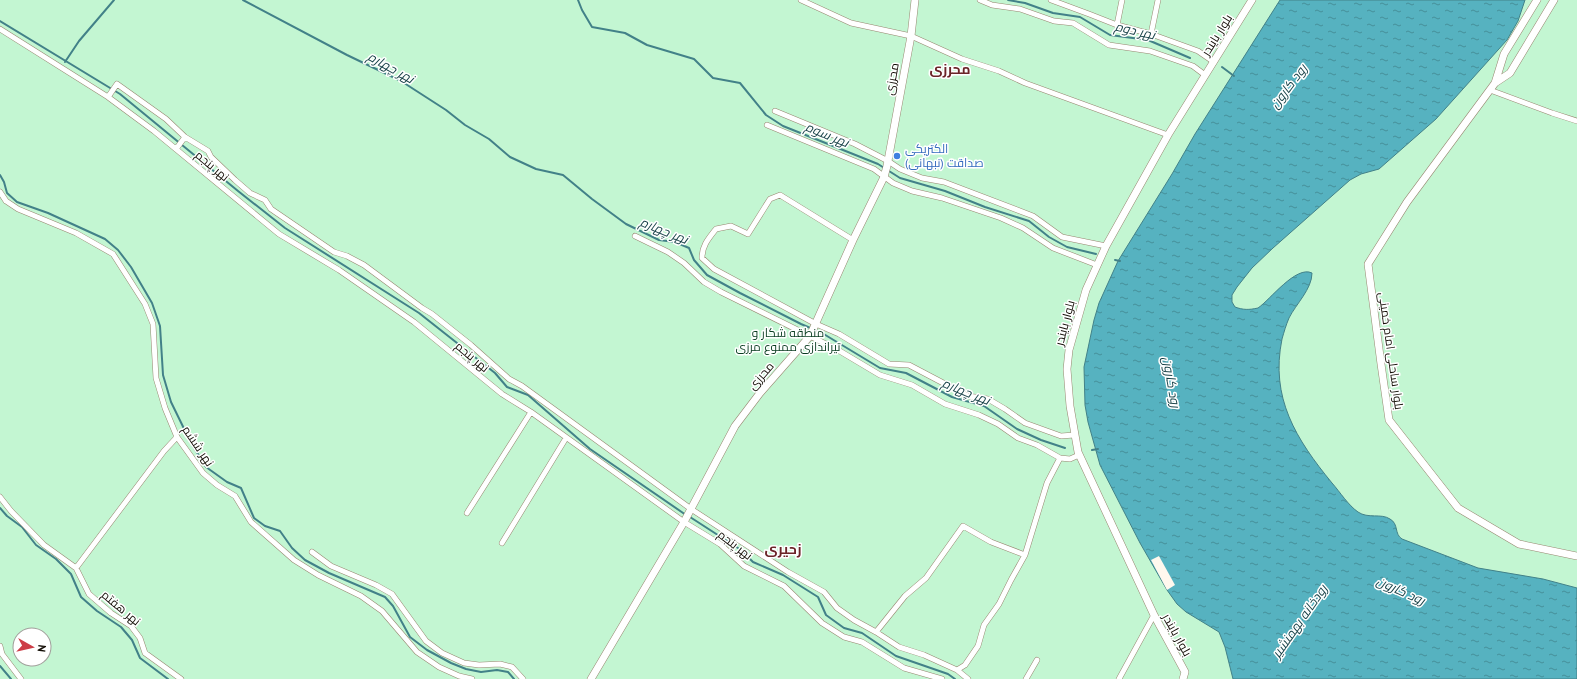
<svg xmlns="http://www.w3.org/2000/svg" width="1577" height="679" viewBox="0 0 1577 679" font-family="'PT Sans',Cairo,sans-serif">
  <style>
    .green { fill: #c3f6d2; fill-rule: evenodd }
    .water { fill: url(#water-ripples); stroke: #428188 }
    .pier { fill: #fff8ee }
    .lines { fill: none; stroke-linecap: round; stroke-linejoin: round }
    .stream { stroke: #428188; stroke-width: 2 }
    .street-casing { stroke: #978770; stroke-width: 6 }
    .secondary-casing { stroke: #978770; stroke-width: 8 }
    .street { stroke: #fff; stroke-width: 5 }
    .secondary { stroke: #fff; stroke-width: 7 }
    .shop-dot { fill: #3f7fe0; stroke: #fff; stroke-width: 1.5 }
    .labels { text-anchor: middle; stroke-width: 3; stroke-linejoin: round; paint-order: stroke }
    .street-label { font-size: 12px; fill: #130e06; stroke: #fff }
    .shop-label { font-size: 12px; fill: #366cbe; stroke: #fff; text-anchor: start }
    .park-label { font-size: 12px; fill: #093c20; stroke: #fff }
    .water-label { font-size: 13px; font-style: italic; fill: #143f45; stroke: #fff }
    .quarter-label { font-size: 14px; font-weight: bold; fill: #6b2528; stroke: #fff }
  </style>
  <defs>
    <pattern id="water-ripples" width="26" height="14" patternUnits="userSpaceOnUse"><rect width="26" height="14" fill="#56b2c0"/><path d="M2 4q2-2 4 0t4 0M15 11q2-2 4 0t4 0" fill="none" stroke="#468f9a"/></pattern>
  </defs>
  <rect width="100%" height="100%" fill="#fff8ee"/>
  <path class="green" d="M0,0H1577V679H0ZM20,635H44V659H20Z"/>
  <path class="water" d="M1280,0H1525L1518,21L1507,40L1436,119L1379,169L1361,174L1350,180L1273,248L1252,268L1237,287L1232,295V302L1235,307C1243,310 1249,310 1258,308C1270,300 1296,265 1312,273C1312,289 1296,304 1289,318C1286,325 1284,332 1282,339C1270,398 1296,439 1332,483C1340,492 1348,505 1358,512C1368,519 1381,513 1390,519C1399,524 1394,534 1402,539L1478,568L1543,579L1577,588V679H1233L1225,647L1219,632L1186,612L1177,604L1167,590L1140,543L1100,465L1088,422L1085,405L1084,367L1094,320L1099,303L1118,261L1172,174L1195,134Z"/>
  <path class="pier" d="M1159,556L1175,585L1167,590L1151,560Z"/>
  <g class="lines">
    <path class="stream" d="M243,0L347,55L401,81L446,110L465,125L489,139L510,157L536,169L563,175L592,199L626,224L659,240L675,242L689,248L694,260L707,275L740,293L801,324L822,333L880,368L906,373L952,397L984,406L1017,429L1041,440L1065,448
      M578,0L582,10L592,27L625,33L647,45L694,59L713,78L740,83L766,115L783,126L878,164L900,178L945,191L985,207L1029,221L1049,237L1067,247L1096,254
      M1008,0L1025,3L1053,13L1080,17L1110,35L1148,40L1190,58
      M0,21L120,94L238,191L285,228L419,313L495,373L507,387L528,395L590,449L686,515
      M65,62L79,41L114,0
      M1222,67L1234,76
      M0,175L4,182L7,193L17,202L48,213L105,239L118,250L131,267L152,303L160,326L163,375L171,402L191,443L206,467L227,482L241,488L254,518L265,526L280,531L292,548L305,560L329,573L385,597L393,606L410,637L427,650L451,663L466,669L481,672L497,670L508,672L514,679
      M1115,260L1120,261
      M1092,450L1098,449
      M0,508L7,516L22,527L36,545L56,559L71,574L81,597L97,611L121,627L132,640L140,658L168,679
      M690,517L741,550L753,562L783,575L818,597L826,615L844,628L862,633L896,656L948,674L955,679
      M0,666L11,679"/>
    <g class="street-casing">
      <path id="street" d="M801,0L851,23L911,36L962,59L999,71L1025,83L1168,135
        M980,0L992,5L1020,9L1054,21L1073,23L1109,45L1150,51L1193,66L1205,75
        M1051,0L1089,14L1117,25L1151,34L1198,51L1214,62
        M1117,25L1122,0
        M0,29L108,97L154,131L279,234L339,270L414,322L502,394L531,412L684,522L720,544L744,566L784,586L822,623L844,637L862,642L904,668L942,679
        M1151,34L1158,0
        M1490,90L1552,113L1577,121
        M108,97L117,84L166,119L185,137L208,151L211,157L235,180L250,193L265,200L271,209L334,252L347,256L364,265L422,308L432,314L471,345L509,379L522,386L691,509L788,572L824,592L837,608L854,620L876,632L899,647L924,655L957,670L968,679
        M775,111L855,144L888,161L900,169L922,178L944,182L1033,216L1062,237L1106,246
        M767,125L874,169L893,183L912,191L942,198L1001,218L1023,228L1053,248L1097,265
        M176,149L185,137
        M0,192L6,201L18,209L76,233L113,254L145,304L153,324L156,378L165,408L177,437L203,473L217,485L235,496L251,522L294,560L318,575L361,596L382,611L417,652L439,667L459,676L472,679
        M635,236L668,252L684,263L704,282L721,292L838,350L880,375L912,385L945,404L979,415L998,424L1018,438L1037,445L1060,458L1070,459L1079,455
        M853,240L780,195L770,199L748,234L731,226L716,229C708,239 702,246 702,258L714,269L816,324L839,334L889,364L909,365L968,396L988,399L1005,409L1025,423L1061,436L1074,435
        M0,497L11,511L44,545L76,568L89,594L111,613L131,626L140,638L145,653L181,679
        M467,513L531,412
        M502,543L566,438
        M312,552L331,566L376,585L392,594L426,641L442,653L464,663L479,665L500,664L512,667L523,679
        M76,568L164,451L177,437
        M876,632L905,596L926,578L963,526L991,542L1025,555L1047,483L1060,458
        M0,646L2,654L21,679
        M957,670L965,665L978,646L984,625L999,604L1011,580L1025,555
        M1026,679L1037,660
        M1119,679L1154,615"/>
    </g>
    <g class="secondary-casing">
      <path id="secondary" d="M1537,0L1504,54L1495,83L1407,202L1368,264L1381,364L1389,420L1458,508L1519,544L1577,556
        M1495,83L1510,73L1554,0
        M591,679L684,522L735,426L760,393L810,336L853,240L884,177L887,166L911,36L915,0
        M1183,679L1185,672L1154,615L1078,452L1070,406L1067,369L1069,350L1086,290L1106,246L1168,135L1252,0"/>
    </g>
    <use href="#street" class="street"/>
    <use href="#secondary" class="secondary"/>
  </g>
  <circle class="shop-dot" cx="897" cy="156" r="4"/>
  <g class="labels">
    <g class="street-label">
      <text transform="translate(1217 35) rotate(-58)" y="4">بلوار بایندر</text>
      <text transform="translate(892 79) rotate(-80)" y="4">محرزی</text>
      <text transform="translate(212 166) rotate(40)" y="4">نهر پنجم</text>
      <text transform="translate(1065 323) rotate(-75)" y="4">بلوار بایندر</text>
      <text transform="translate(1391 351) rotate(82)" y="4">بلوار ساحلی امام خمینی</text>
      <text transform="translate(472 357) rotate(40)" y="4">نهر پنجم</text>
      <text transform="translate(761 376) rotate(-49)" y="4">محرزی</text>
      <text transform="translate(198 446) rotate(56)" y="4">نهر ششم</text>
      <text transform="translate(735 545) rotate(38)" y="4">نهر پنجم</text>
      <text transform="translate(121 608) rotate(40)" y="4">نهر هفتم</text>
      <text transform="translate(1177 635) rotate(61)" y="4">بلوار بایندر</text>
    </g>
    <g class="shop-label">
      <text x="905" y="153">الکتریکی<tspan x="905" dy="14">صداقت (نبهانی)</tspan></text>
    </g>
    <g class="park-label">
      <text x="788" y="337">منطقه شکار و<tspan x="788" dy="14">تیراندازی ممنوع مرزی</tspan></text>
    </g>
    <g class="water-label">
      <text transform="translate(1135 30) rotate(13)" y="5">نهر دوم</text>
      <text transform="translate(391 67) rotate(29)" y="5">نهر چهارم</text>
      <text transform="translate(1288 86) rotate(-53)" y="5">رود کارون</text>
      <text transform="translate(827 134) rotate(22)" y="5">نهر سوم</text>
      <text transform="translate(664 230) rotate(22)" y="5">نهر چهارم</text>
      <text transform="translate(1172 382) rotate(80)" y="5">رود کارون</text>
      <text transform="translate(966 391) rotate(22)" y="5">نهر چهارم</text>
      <text transform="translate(1401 590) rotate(24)" y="5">رود کارون</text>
      <text transform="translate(1299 621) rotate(-55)" y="5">رودخانه بهمنشیر</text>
    </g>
    <g class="quarter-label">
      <text x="950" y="74">محرزی</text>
      <text x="783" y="554">زحیری</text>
    </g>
  </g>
  <g transform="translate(32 647) rotate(98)"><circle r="19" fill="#ffffff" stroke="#a19f9b"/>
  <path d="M0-3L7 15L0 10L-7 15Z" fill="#cd3d47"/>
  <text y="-6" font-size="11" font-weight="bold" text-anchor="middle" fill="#130e06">N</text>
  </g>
</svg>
